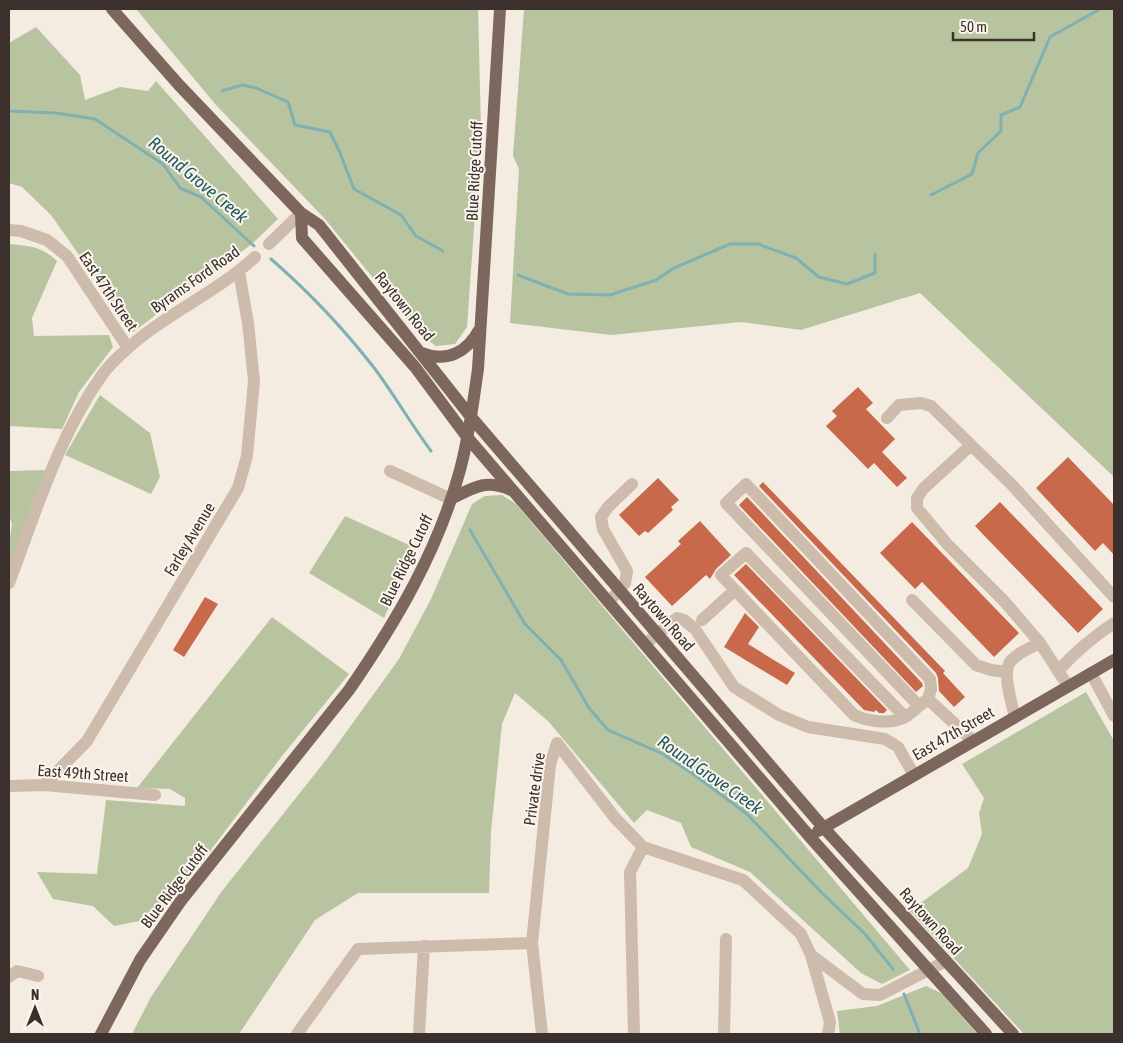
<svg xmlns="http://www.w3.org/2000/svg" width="1123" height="1043" viewBox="0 0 1123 1043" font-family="'Asap Condensed',sans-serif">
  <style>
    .green { fill: #b8c4a0 }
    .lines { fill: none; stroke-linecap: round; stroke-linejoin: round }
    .stream { stroke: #7fb0b2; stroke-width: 3 }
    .building { fill: #c8694b }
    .minor { stroke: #cdbbac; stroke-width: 12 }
    .major { stroke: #7d675c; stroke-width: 12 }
    .labels { text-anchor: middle; stroke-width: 4; stroke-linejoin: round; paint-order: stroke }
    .street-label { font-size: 16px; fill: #3b302b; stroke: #fbf5ee }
    .water-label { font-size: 18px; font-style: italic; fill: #1f5a5e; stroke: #fbf5ee }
  </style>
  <rect width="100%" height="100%" fill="#f4ebe1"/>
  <path class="green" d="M136,9H478L481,129L467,327L455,344L436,346L418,333L325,219L216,105Z
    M524,9H1114V477L920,293L801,330L741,322L611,335L510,323L519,169L513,156Z
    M36,27L80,75L85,100L120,87L148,91L156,81L278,219L252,244L133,332L51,215L22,187L9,183V43Z
    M9,244C29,246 42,246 57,261L32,318L34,336L109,335L113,347L79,392L62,429L10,426L9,447Z
    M100,395L150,433L160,477L151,494L65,455Z
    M47,470L9,568V544L12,524L9,515V471Z
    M502,495L516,504L910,970L882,984L861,973L750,872L691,847L681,823L647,810L634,823L548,721L515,693L502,724L491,832L489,893H358L315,920L239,1034H132L151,997L222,891L326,760L399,659L431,599L472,504L485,496Z
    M345,516L416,548L384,618L309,573Z
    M272,617L349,674L282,756L201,863L155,918L114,926L93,906L53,899L37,872L97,874L106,800L185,806V798L170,789L137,788Z
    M1086,692L1114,741V1034H1024L910,911L968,868L982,834L979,813L984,798L962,764Z
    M926,986L941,993L977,1034H840L837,1011L877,1006Z"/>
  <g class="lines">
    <path class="stream" d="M222,91L242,85L256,88L288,102L295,125L330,132L340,153L354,189L401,215L416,236L443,251
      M9,111L56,113L95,119L163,164L180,188L201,197L254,246
      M931,195L972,174L978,153L1001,131V115L1020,107L1050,37L1100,9
      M271,259C309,292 344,329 375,369C395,396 411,424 431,451
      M518,275L568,294L610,295L656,280L674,268L730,244H758L796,258L819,277L847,284L875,273V254
      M470,530L525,624L561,660L589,708L608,730L663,754L696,776L747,814L821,892L865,934L893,969
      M904,994L920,1034"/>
  </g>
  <path class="building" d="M858,387L873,403L866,409L895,439L882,452L907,478L897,487L874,463L868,469L826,426L837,416L832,411Z
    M1068,457L1114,505V555L1103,543L1095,551L1036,488Z
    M658,478L679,500L671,507L673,510L648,533L645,531L639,536L619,515Z
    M763,482L945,671L943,673L965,697L954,707L939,691L938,678L936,673L759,486Z
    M747,497L922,683L923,686L916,692L739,505Z
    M1000,502L1103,609L1078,633L975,526Z
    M700,521L731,555L716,569L710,579L706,575L672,606L645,577L681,544L678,541Z
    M912,522L1019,633L994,657L922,582L915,589L880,553Z
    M746,564L887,710L884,713H879L876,710L874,712L864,710L734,575Z
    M205,597L218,604L184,657L173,650Z
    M745,613L759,627L748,644L795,673L787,685L724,647Z"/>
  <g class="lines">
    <path class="minor" d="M9,230L21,231L47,240L67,256L128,348
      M269,244L301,213
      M887,418L899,405L921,403L931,406L1012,485L1114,597
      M971,445L923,489L917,498V508L948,545L1004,601L1040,643L1068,686
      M390,471L451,499
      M9,583C36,512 58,437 102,375C109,365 119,356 128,348C167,313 216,293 255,257
      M735,590L721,575L746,553L905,717
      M912,600L976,665L991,670L1007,672
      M609,602L625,583L627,571L603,529L601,517L608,507L632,484
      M702,620L735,590L854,715C869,722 892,725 907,716C914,711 921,704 928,699L973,741
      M645,644L677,618L684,620L695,629L734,687L779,715L808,727L885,739L898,747L914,775
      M1058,671C1075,652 1093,637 1114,623
      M1091,673L1114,716
      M919,706L726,503L746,484L930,679L931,689L928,699
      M1015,717C1012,705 1002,672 1010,662C1017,653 1030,648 1040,643
      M557,743L615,818L643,847L743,880L801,934L811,955L863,994L880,995L946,961
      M44,785L87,741L238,488L247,456L254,381L248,323L239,272
      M9,786L44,785L155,795
      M811,955L830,1022L828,1034
      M9,977L17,971L38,976
      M297,1034L358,949L532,943
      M419,1034L424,946
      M542,1034L532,943L550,765L557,743
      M634,1034L630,872L643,847
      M724,1034L726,939"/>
    <path class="major" d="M112,9L179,85L301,213L319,225L471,417L823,827L1013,1034
      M301,213L302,238L415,367L467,437L810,837L986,1034
      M422,353C447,363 467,352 479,330
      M451,499C474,487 486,479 511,490
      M818,831L1114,660
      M101,1034L140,960L180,902L349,690C396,622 438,551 460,470C469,437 473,403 478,369L500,9"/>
  </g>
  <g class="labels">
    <g class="street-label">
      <text transform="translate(474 171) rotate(-87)" y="6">Blue Ridge Cutoff</text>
      <text transform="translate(195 279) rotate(-35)" y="6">Byrams Ford Road</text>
      <text transform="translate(109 291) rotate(56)" y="6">East 47th Street</text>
      <text transform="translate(405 306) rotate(51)" y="6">Raytown Road</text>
      <text transform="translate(189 539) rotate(-59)" y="6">Farley Avenue</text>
      <text transform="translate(406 560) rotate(-64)" y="6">Blue Ridge Cutoff</text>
      <text transform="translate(664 617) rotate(49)" y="6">Raytown Road</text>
      <text transform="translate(953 733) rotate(-30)" y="6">East 47th Street</text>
      <text transform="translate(83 773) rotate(4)" y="6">East 49th Street</text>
      <text transform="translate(534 789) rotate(-82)" y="6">Private drive</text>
      <text transform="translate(174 886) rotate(-53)" y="6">Blue Ridge Cutoff</text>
      <text transform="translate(931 921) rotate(48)" y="6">Raytown Road</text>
    </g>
    <g class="water-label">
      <text transform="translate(198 180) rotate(40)" y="6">Round Grove Creek</text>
      <text transform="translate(710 775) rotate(35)" y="6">Round Grove Creek</text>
    </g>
  </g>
  <rect width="1123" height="1043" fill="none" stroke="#3b302b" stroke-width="20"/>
  <g transform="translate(35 1008)" stroke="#fbf5ee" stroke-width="4" paint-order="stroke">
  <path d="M0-4L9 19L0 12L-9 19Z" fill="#3b302b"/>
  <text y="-8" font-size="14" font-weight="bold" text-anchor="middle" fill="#3b302b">N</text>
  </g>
  <path d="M953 32v8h81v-8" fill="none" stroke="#3b302b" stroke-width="2.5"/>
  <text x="960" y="32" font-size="15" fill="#3b302b" stroke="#fbf5ee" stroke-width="4" paint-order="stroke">50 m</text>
</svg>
